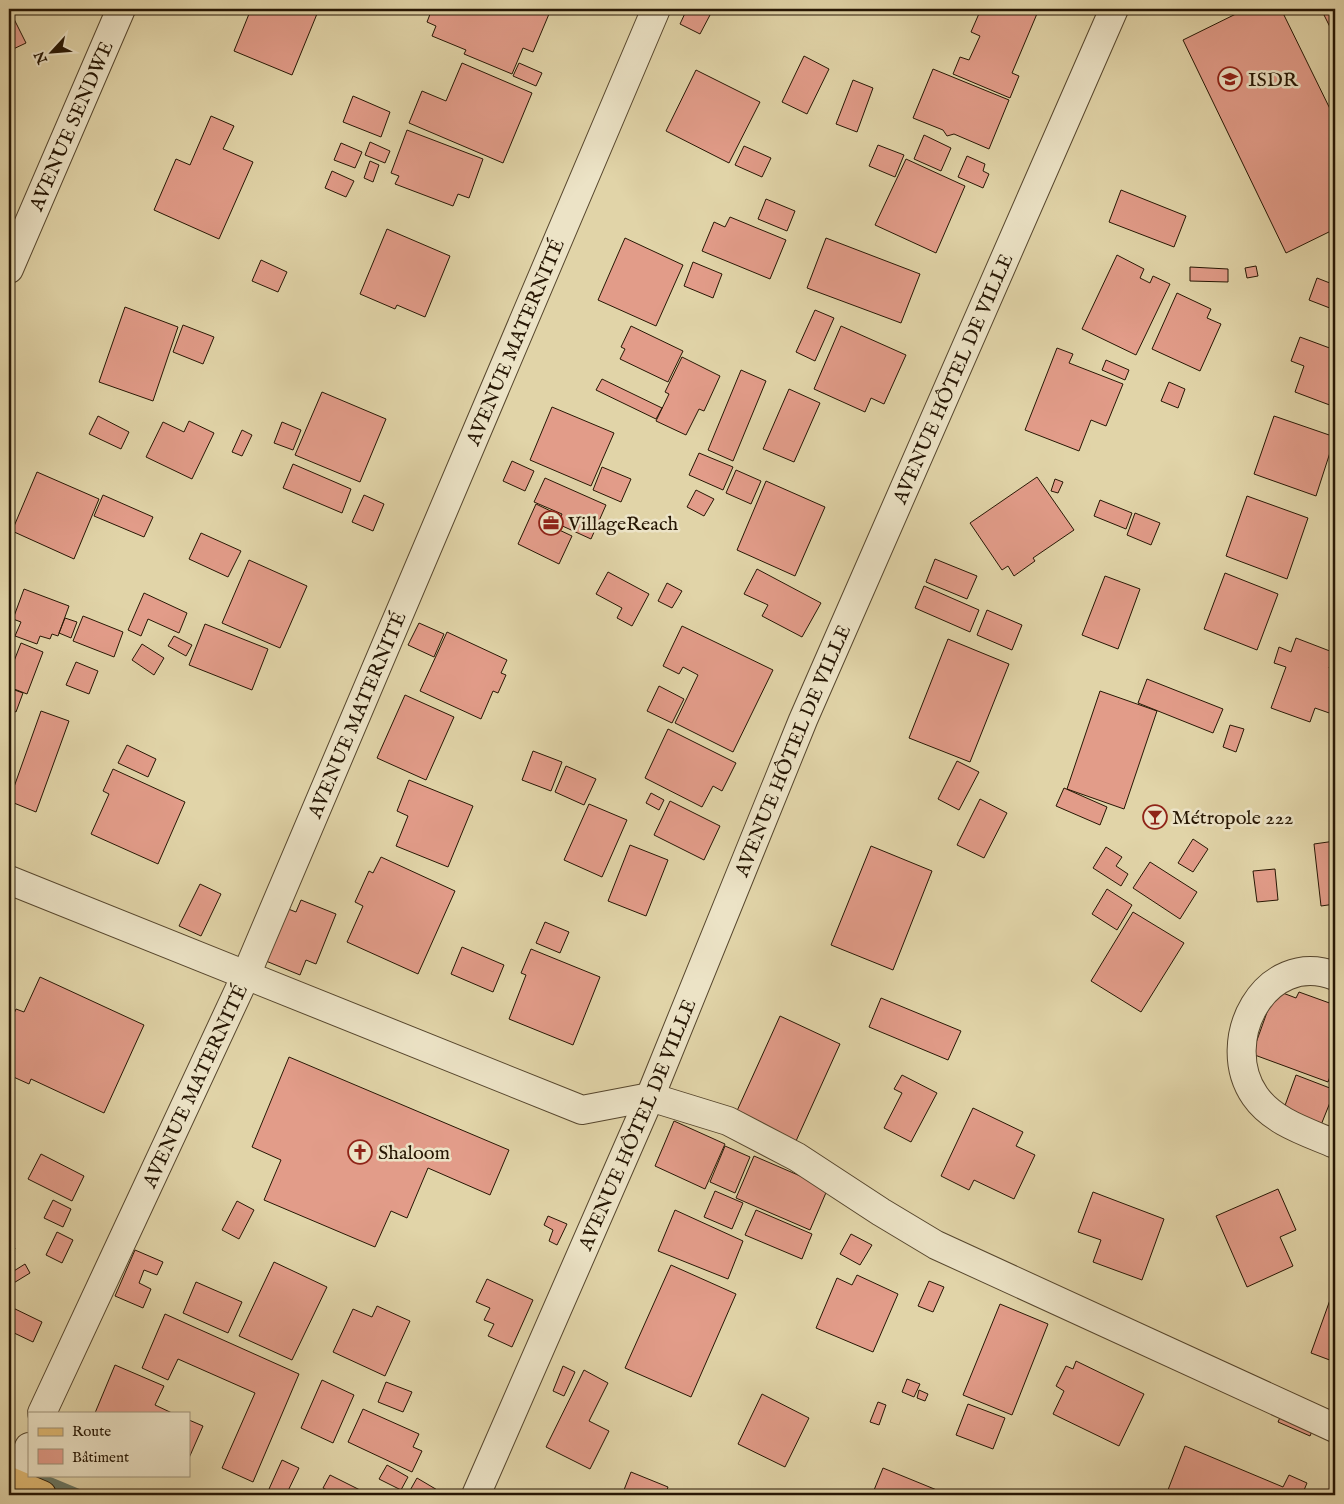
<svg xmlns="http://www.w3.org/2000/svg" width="1344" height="1504" viewBox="0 0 1344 1504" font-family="'IM FELL English',serif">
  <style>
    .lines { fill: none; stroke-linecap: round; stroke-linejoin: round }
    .stream { stroke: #697865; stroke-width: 9 }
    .building { fill: #e29c89; stroke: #271704 }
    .street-casing { stroke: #56462d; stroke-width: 30 }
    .primary-casing { stroke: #271704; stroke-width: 30 }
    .street { stroke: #ece3c6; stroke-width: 28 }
    .primary { stroke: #e0ba74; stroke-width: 28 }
    .labels { text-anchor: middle; stroke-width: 5; stroke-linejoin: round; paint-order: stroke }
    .poi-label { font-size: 20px; fill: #271704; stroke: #ece3c6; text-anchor: start }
    .street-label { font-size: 20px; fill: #271704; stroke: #ece3c6 }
  </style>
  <rect width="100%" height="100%" fill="#e1d4a8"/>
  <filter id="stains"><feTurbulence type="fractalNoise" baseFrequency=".004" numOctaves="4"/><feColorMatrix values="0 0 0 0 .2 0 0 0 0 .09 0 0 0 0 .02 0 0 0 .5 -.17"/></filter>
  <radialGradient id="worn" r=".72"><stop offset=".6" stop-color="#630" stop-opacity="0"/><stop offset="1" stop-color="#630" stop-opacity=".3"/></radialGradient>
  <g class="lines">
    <path class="stream" d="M34,1475L82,1495"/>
  </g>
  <path class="building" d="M9,9L26,43L9,51Z
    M251,9H319L292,75L234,51Z
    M432,9H536L549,14L533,52L523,48L512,74L464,54L466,50L432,36L436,26L427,22Z
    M687,9H698L710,15L700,34L680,24Z
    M981,9H1039L1012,73L1019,76L1010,98L953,74L960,57L969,60L980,36L971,32Z
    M1246,9H1281L1335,119V229L1286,253L1183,40Z
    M1321,9H1335V37Z
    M804,56L829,69L807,114L782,102Z
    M462,63L532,93L503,163L409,123L422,91L446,101Z
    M519,63L542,73L536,86L513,76Z
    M933,69L1009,100L989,149L954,134L947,136L943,130L913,118Z
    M696,70L760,102L729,163L666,131Z
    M853,80L873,88L857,132L836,124Z
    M353,96L390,112L381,137L343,122Z
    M211,116L234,126L223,149L253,162L219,239L154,210L176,159L190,165Z
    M407,130L483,159L469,198L458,194L453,206L395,184L399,176L391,173Z
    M924,135L951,148L941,171L914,159Z
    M370,142L390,151L385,163L365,155Z
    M341,143L362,152L355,168L334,160Z
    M878,145L904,155L895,177L869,166Z
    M744,146L771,158L762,177L735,165Z
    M967,156L985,164L983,171L989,174L983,188L958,177Z
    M906,159L965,186L936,253L875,225Z
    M370,161L379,165L373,182L364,178Z
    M332,171L354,181L346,197L325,188Z
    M1121,190L1186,216L1174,247L1109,222Z
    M766,199L795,211L787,231L758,219Z
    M730,217L786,240L770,279L702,251L714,222L725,227Z
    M387,229L450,256L425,317L397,305L395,309L360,294Z
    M625,238L683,265L656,326L598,300Z
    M826,238L920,274L901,323L807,288Z
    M1117,255L1144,269L1140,278L1150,283L1153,276L1170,284L1136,355L1082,329Z
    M261,260L287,272L278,292L252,281Z
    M693,262L722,274L713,298L684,286Z
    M1256,266L1258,276L1247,278L1245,268Z
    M1190,267L1228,269V282L1190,281Z
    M1317,278L1335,285V310L1309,300Z
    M1177,293L1211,309L1207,318L1221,324L1200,371L1152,349Z
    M125,307L178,327L153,401L99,382Z
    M815,310L834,318L815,361L796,352Z
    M183,325L214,337L203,364L173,352Z
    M631,326L683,351L668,382L620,359L625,349L621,347Z
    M841,326L906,355L884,404L871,398L865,412L814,389Z
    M1300,337L1335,350V407L1295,392L1304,366L1291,361Z
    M1057,348L1073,354L1069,363L1123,384L1106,426L1091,420L1079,451L1025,430Z
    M682,357L720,376L704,411L699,409L686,435L656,421L669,394L665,392Z
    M1106,360L1129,370L1125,380L1102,370Z
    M741,370L766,381L733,461L708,450Z
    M602,379L662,408L656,419L596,390Z
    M1169,382L1185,389L1178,408L1161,401Z
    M789,389L820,403L794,462L763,449Z
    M322,392L386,419L360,482L295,455Z
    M552,407L614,433L591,486L530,460Z
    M98,416L129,432L121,449L89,434Z
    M1274,416L1335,437L1316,496L1254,474Z
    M189,421L214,433L192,479L146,457L163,422L184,432Z
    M282,422L301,430L293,450L274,443Z
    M242,430L252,435L242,456L232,452Z
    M699,453L733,467L723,490L689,475Z
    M512,461L534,471L525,491L503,481Z
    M293,464L351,489L342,513L283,488Z
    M602,467L631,479L621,502L593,490Z
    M736,470L761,481L751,504L726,493Z
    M37,472L99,499L74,559L12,531Z
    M1037,477L1074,530L1033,558L1035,561L1014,576L1008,566L1002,570L970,523Z
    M545,478L606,505L591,539L558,524L562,514L534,502Z
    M1055,479L1063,482L1058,493L1051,491Z
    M766,481L825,507L795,576L737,550Z
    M696,490L714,499L704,516L687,507Z
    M103,495L153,517L144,537L94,516Z
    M364,495L384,504L373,531L352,522Z
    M1247,496L1308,518L1287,579L1226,556Z
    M1100,500L1132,513L1126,529L1094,516Z
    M536,504L561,516L555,528L572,536L559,564L518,544Z
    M1135,513L1160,523L1151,545L1127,535Z
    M201,533L241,551L228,577L189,559Z
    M935,559L977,576L967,599L926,582Z
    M249,560L307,586L280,648L222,623Z
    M757,569L821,603L802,637L762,616L768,605L744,594Z
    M608,572L649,594L632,626L617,618L622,608L596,594Z
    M1225,573L1278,594L1257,650L1204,629Z
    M1105,576L1140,589L1118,649L1082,635Z
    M667,583L682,591L672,608L658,601Z
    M924,586L979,610L970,632L915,608Z
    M24,589L69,606L58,636L52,634L50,639L40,636L37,644L15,636L21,622L13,619Z
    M144,593L187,613L179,633L148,619L141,636L128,630Z
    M987,610L1022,625L1012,650L977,635Z
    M83,616L123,632L114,657L73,641Z
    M65,618L77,622L71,638L59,633Z
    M419,623L444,634L434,657L408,645Z
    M205,624L268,649L252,690L189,665Z
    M682,626L773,670L733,752L675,723L698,675L683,667L679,674L663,666Z
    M447,632L507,660L501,673L506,675L498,693L493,691L481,719L420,691Z
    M174,636L192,645L186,656L168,646Z
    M1296,638L1335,653L1329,668L1335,670V715L1315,708L1310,722L1271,708L1286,667L1274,663L1279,647L1291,652Z
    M948,639L1009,664L970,762L909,738Z
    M21,643L43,652L27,694L9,687V674Z
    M142,644L164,658L154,675L132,660Z
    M76,662L98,671L89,694L66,685Z
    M1147,679L1223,709L1213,733L1138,703Z
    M659,686L684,699L672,723L647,711Z
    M9,688L23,693L16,712L9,709Z
    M1100,691L1157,711L1124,809L1067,789Z
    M405,695L454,717L426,780L377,758Z
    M41,711L69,721L36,812L9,801Z
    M1230,725L1244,729L1236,752L1223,747Z
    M668,729L736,763L722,791L713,786L702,807L645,778Z
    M127,745L156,759L148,777L118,763Z
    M533,751L562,762L551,791L522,780Z
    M957,761L979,772L959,810L938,799Z
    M566,766L596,779L584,805L555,792Z
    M113,769L185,802L158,864L91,834L109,794L103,791Z
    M409,780L473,806L448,867L396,846L408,816L397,811Z
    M1064,788L1107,807L1100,825L1056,806Z
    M651,793L664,800L659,810L646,803Z
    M980,799L1007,813L984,858L957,845Z
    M670,801L720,826L704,860L654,835Z
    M589,804L627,820L602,877L564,860Z
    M1193,839L1208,849L1193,872L1178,863Z
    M1335,841V904L1321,906L1314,844Z
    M630,845L668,860L646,916L608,901Z
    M871,846L932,871L893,970L831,945Z
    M1106,847L1122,857L1116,866L1128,874L1121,886L1093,868Z
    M381,857L455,891L418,974L347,942L363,906L355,902L369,871L373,873Z
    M1150,862L1197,892L1180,919L1133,888Z
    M1275,869L1278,900L1257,902L1253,871Z
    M200,884L221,894L201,936L179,926Z
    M1107,889L1132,905L1117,930L1092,914Z
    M301,900L336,914L316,964L306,960L300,975L261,959L283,907L296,912Z
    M1133,912L1184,943L1141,1012L1091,981Z
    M545,922L569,932L560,953L536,943Z
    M462,947L504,965L493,992L451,974Z
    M531,949L600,977L573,1045L509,1019L526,975L521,973Z
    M40,977L144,1025L104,1113L31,1079L29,1084L9,1075V1025L16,1009L24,1012Z
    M1275,990L1296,998L1299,992L1335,1005V1063L1328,1082L1252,1054Z
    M881,998L961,1031L948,1060L869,1027Z
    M780,1016L840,1044L796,1141L736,1113Z
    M289,1057L509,1150L490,1195L428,1168L407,1218L391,1211L375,1247L264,1200L281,1160L252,1147Z
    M902,1075L937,1093L911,1142L884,1128L902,1093L894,1089Z
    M1296,1075L1335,1090L1321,1125L1283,1111Z
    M973,1108L1023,1132L1016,1146L1035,1155L1014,1199L974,1180L969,1190L941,1176Z
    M674,1121L725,1144L705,1189L655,1166Z
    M725,1146L750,1157L735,1193L710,1182Z
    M41,1154L84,1176L72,1201L28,1179Z
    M754,1156L828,1188L810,1230L736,1198Z
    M1278,1189L1296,1230L1280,1237L1293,1266L1247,1287L1216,1216Z
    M715,1191L743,1203L732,1229L704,1217Z
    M1093,1192L1164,1219L1142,1280L1093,1262L1101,1240L1078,1232Z
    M53,1200L71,1209L63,1227L44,1218Z
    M237,1201L254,1210L239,1239L222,1230Z
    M675,1210L743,1241L728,1279L658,1251Z
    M756,1210L812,1234L802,1259L745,1235Z
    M548,1216L567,1224L557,1245L549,1241L553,1230L544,1225Z
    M57,1232L73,1240L62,1263L46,1255Z
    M851,1234L872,1245L860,1265L840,1254Z
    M9,1245L15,1248L9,1264Z
    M135,1250L163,1262L157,1275L144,1270L139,1283L151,1289L143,1308L115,1296Z
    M274,1262L327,1287L292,1360L239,1336Z
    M25,1264L30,1273L12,1284L9,1274Z
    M671,1265L736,1294L691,1397L625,1368Z
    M857,1275L898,1294L873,1352L816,1328L837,1278L852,1285Z
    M487,1279L533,1300L512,1347L488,1336L494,1324L484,1320L490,1308L476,1302Z
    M929,1281L944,1287L933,1312L918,1306Z
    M196,1282L242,1302L228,1333L183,1313Z
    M1335,1286V1362L1311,1353Z
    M1000,1304L1048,1324L1012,1415L963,1395Z
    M9,1306L42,1322L33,1342L12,1332L9,1340Z
    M377,1306L410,1321L385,1376L333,1352L353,1309L372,1317Z
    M165,1314L299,1374L253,1482L222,1468L255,1393L178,1359L168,1380L142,1368Z
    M1076,1361L1144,1394L1119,1446L1053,1414L1064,1391L1056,1386L1066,1366L1073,1369Z
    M115,1365L164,1386L155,1405L172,1413H95Z
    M563,1366L575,1372L564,1396L553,1391Z
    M584,1370L608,1383L589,1421L609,1431L590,1469L546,1447Z
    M907,1379L920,1384L914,1397L902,1392Z
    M322,1380L354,1395L333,1443L301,1428Z
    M386,1382L412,1392L403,1412L378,1402Z
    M919,1390L928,1394L925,1401L917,1398Z
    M762,1394L809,1418L785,1467L738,1444Z
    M878,1402L886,1405L879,1425L870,1422Z
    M968,1404L1005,1418L993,1449L956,1435Z
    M1285,1406L1317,1420L1310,1436L1278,1422Z
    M363,1409L419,1434L413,1447L422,1451L412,1472L348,1442Z
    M189,1420L203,1426L189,1458Z
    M1185,1446L1283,1487L1289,1475L1307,1483L1302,1495H1166Z
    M282,1460L299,1468L286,1495L269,1489Z
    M387,1465L408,1477L401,1490L379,1479Z
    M883,1468L949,1495H872Z
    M631,1472L668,1487L665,1495H622Z
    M330,1475L370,1495H337L323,1488Z
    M417,1478L439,1491L437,1495L408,1494Z"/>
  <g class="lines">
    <g class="street-casing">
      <g id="street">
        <path id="s1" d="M9,269L121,9"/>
        <path d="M9,880L582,1110L650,1097L728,1121L797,1157L881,1212L936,1245L1335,1428"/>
        <path d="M1335,976C1265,949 1217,1041 1255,1096C1273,1122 1307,1132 1335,1144"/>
        <path id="s2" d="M42,1413L246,975L656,9"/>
        <path d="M10,1495L29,1447"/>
        <path id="s3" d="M476,1495L650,1097L803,720L1114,9"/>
      </g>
    </g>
    <g class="primary-casing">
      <path id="primary" d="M9,1481L42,1495"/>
    </g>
    <use href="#street" class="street"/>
    <use href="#primary" class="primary"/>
  </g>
  <defs>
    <g id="university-ring" transform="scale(1.25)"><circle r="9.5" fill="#ece3c6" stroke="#8f2418" stroke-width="1.5"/><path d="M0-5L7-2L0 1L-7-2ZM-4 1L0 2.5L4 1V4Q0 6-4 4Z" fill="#8f2418"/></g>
    <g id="office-ring" transform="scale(1.25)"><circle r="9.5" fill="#ece3c6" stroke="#8f2418" stroke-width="1.5"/><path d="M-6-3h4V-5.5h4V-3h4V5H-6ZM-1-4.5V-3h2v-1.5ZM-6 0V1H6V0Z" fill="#8f2418"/></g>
    <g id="bar-ring" transform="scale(1.25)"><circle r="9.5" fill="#ece3c6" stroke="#8f2418" stroke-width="1.5"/><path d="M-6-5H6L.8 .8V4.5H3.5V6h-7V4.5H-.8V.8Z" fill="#8f2418"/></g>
    <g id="church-ring" transform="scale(1.25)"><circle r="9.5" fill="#ece3c6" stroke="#8f2418" stroke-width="1.5"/><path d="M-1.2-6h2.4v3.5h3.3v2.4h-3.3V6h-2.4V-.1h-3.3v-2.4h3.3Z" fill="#8f2418"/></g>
  </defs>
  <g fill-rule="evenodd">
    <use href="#university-ring" x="1230" y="79"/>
    <use href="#office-ring" x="551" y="523"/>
    <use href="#bar-ring" x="1155" y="817"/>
    <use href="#church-ring" x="360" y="1152"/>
  </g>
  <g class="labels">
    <g class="poi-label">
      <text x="1248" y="86">ISDR</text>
      <text x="568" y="530">VillageReach</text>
      <text x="1172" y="824">Métropole 222</text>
      <text x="378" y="1159">Shaloom</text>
    </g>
    <g class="street-label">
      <text dy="7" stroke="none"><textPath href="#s1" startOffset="156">AVENUE SENDWE</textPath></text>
      <text dy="7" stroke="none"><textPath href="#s2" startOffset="1171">AVENUE MATERNITÉ</textPath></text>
      <text dy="7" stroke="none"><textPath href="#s3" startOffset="1214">AVENUE HÔTEL DE VILLE</textPath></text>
      <text dy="7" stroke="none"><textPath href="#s2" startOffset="766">AVENUE MATERNITÉ</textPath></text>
      <text dy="7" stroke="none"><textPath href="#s3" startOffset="809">AVENUE HÔTEL DE VILLE</textPath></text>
      <text dy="7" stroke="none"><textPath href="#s2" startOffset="361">AVENUE MATERNITÉ</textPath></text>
      <text dy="7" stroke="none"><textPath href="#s3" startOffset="404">AVENUE HÔTEL DE VILLE</textPath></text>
    </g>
  </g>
  <rect width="1344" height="1504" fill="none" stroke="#e1d4a8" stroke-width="30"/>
  <rect x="10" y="10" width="1324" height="1484" fill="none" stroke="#271704" stroke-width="2.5"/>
  <rect x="15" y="15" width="1314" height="1474" fill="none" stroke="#271704"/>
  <rect x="28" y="1412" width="162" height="65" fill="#ece3c6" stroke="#9d9178"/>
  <rect x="38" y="1428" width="25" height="8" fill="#e0ba74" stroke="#9d9178"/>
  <text x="72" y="1436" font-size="15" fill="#271704">Route</text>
  <rect x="38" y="1449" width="25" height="15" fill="#e29c89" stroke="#9d9178"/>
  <text x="72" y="1462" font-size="15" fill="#271704">Bâtiment</text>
  <g transform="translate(52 52) rotate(244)" stroke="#ece3c6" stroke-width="4" paint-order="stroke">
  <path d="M0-4L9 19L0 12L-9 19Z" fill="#271704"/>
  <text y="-8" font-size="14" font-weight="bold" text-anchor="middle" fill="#271704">N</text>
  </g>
  <rect width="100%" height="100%" filter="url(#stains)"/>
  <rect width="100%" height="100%" fill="url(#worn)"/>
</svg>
